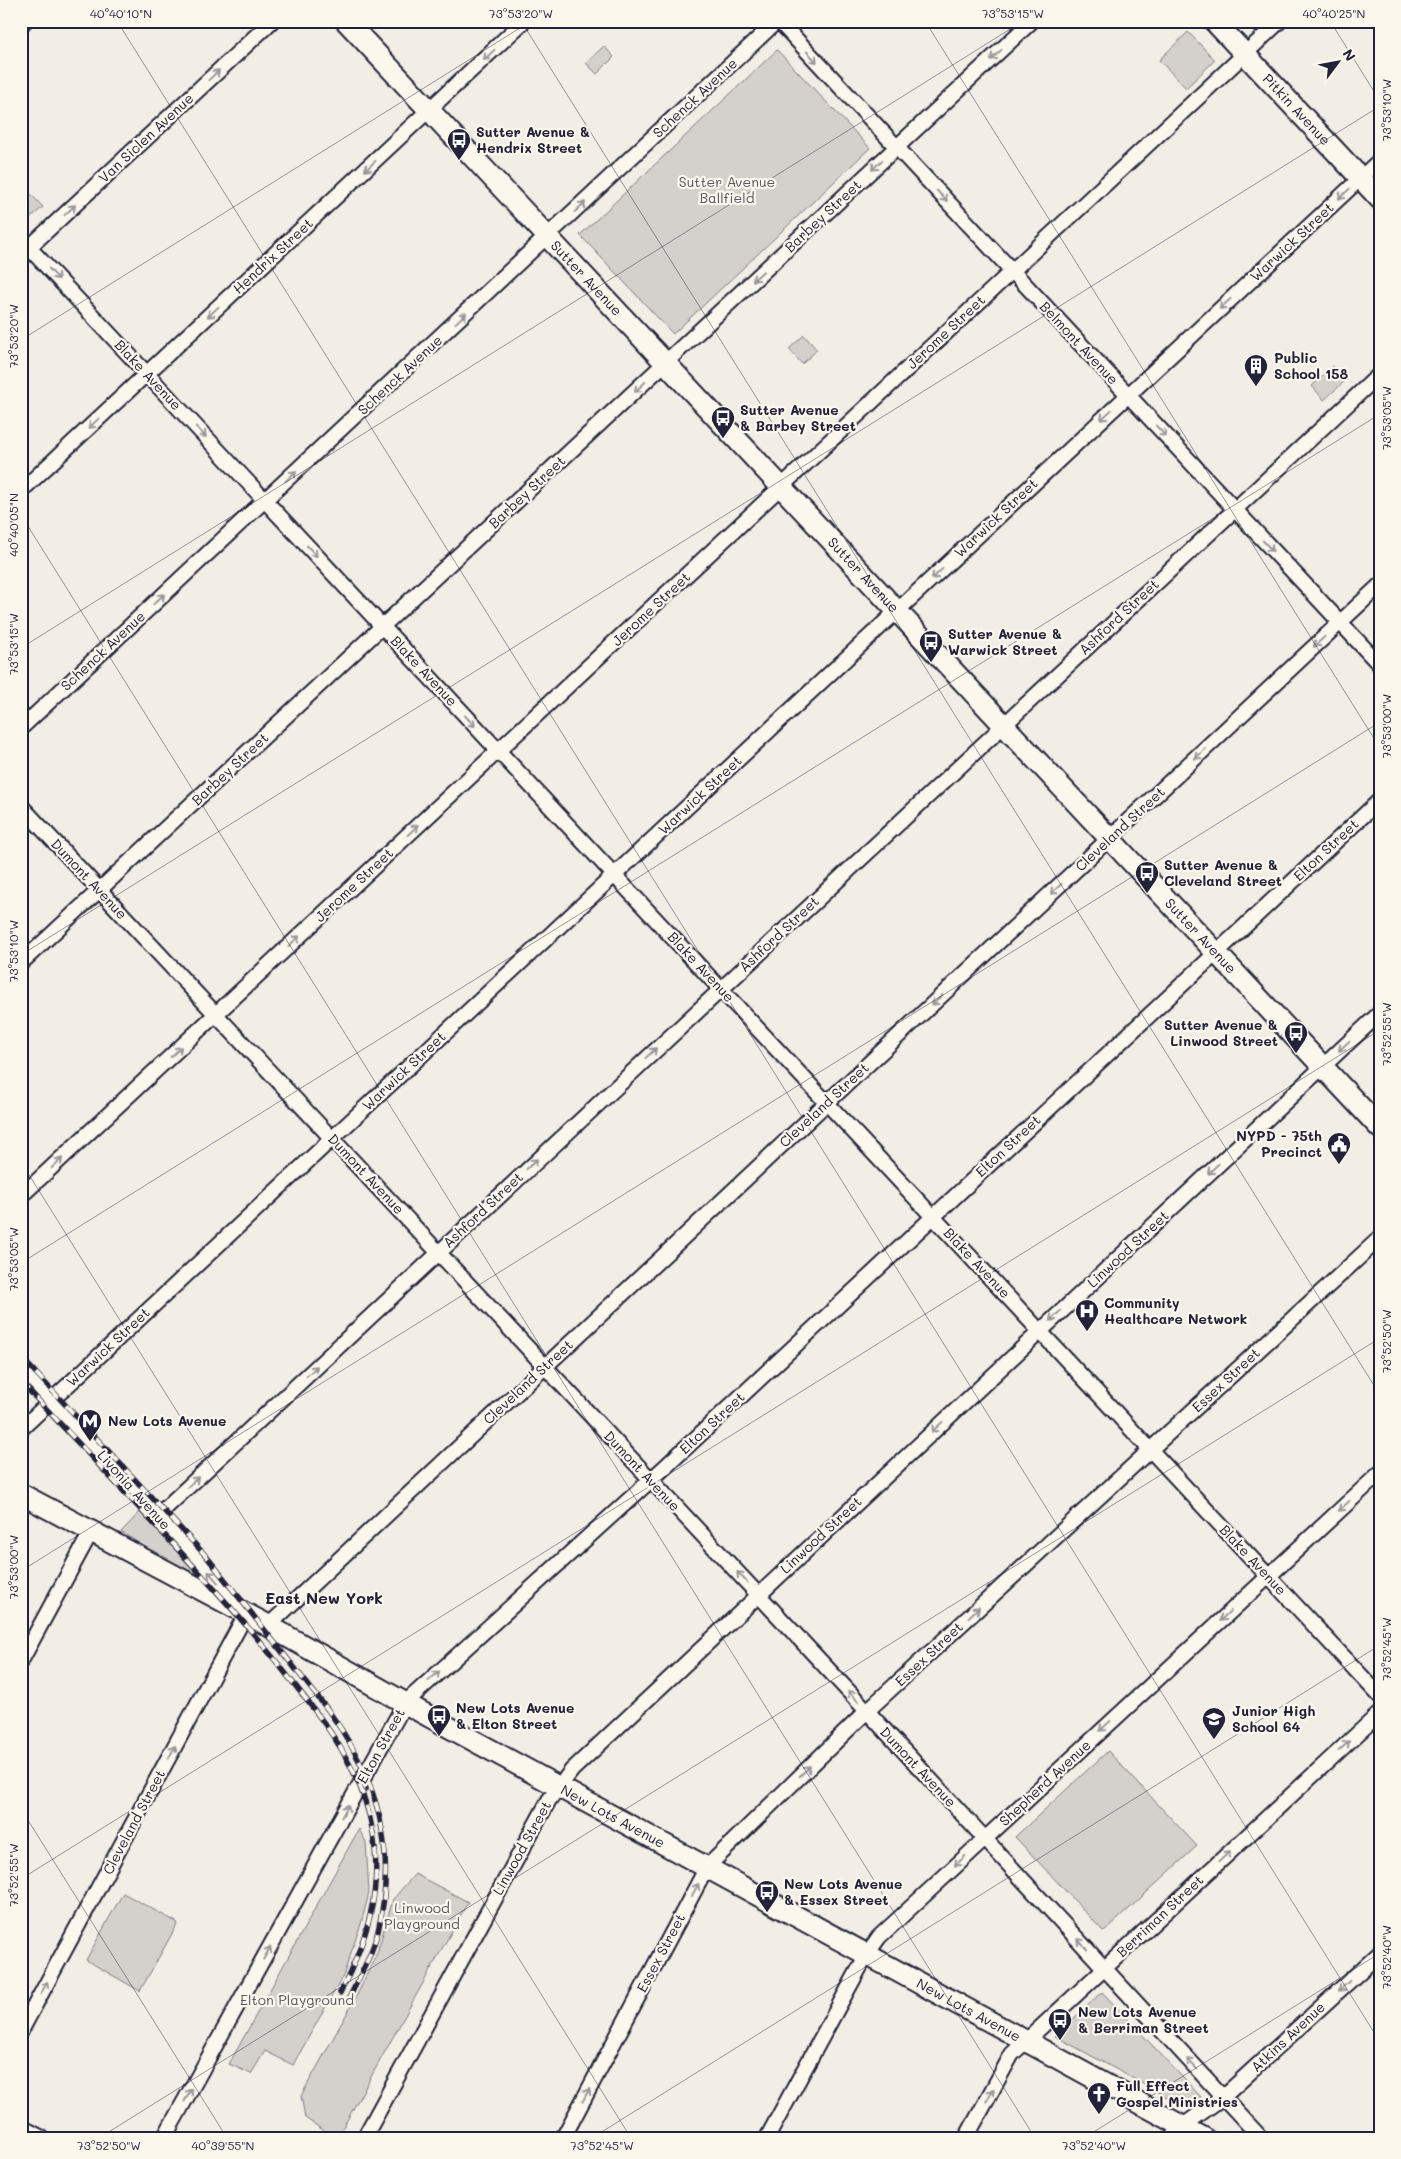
<svg xmlns="http://www.w3.org/2000/svg" width="1401" height="2159" viewBox="0 0 1401 2159" font-family="Mali,sans-serif">
  <style>
    .green { fill: #d4d1cc; stroke: #7b7a84 }
    .lines { fill: none; stroke-linecap: round; stroke-linejoin: round }
    .street-casing { stroke: #22223b; stroke-width: 18 }
    .secondary-casing { stroke: #22223b; stroke-width: 24 }
    .street { stroke: #fbf7ec; stroke-width: 14 }
    .secondary { stroke: #fbf7ec; stroke-width: 20 }
    .rail-casing { stroke: #22223b; stroke-width: 5.5 }
    .rail { stroke: #fbf7ec; stroke-width: 4; stroke-dasharray: 11; stroke-linecap: butt }
    .oneway { stroke: #99979c }
    .ticks { fill: none; stroke: #22223b; stroke-width: 1; stroke-opacity: 0.45 }
    .labels { text-anchor: middle; stroke-width: 4.5; stroke-linejoin: round; paint-order: stroke }
    .street-label { font-size: 14px; fill: #22223b; stroke: #fbf7ec }
    .poi-label { font-size: 14px; font-weight: bold; fill: #22223b; stroke: #fbf7ec; text-anchor: start }
    .park-label { font-size: 14px; fill: #575766; stroke: #fbf7ec }
    .quarter-label { font-size: 16px; font-weight: bold; fill: #22223b; stroke: #fbf7ec }
    .neatline { fill: none; stroke: #22223b; stroke-width: 2 }
    .ticks-label { font-size: 12px; text-anchor: middle; fill: #22223b }
  </style>
  <rect width="100%" height="100%" fill="#f2eee5"/>
  <filter id="ink" filterUnits="userSpaceOnUse"><feTurbulence type="fractalNoise" baseFrequency=".02" numOctaves="2"/><feDisplacementMap in="SourceGraphic" scale="10" xChannelSelector="R" yChannelSelector="G"/><feConvolveMatrix kernelMatrix="1 2 1 2 8 2 1 2 1" color-interpolation-filters="sRGB"/></filter>
  <g filter="url(#ink)">
    <path class="green" d="M1188,32L1215,60L1186,88L1159,60Z
      M604,46L614,57L597,74L586,63Z
      M777,50L870,148L673,334L580,235Z
      M21,184L43,207L29,219L21,211Z
      M804,335L817,350L802,364L789,349Z
      M1333,366L1346,380L1324,400L1312,386Z
      M140,1512L198,1575V1580L121,1532Z
      M1108,1751L1197,1846L1104,1932L1015,1837Z
      M359,1829L366,1842L369,1893L361,1924L343,1976L293,2065L265,2051L251,2074L229,2064Z
      M415,1874L468,1902L337,2138H335L305,2118L301,2096L356,1997L377,1953L393,1899Z
      M123,1893L178,1923L140,1991L86,1960Z
      M1102,1992L1201,2097L1187,2108L1055,2036Z"/>
    <g class="lines">
      <g class="street-casing">
        <path id="street" d="M779,21L1380,665
          M21,25L25,21
          M21,239L1380,1696
          M21,255L272,21
          M21,491L524,21
          M21,728L777,21
          M21,806L867,1711L1261,2138
          M21,963L1032,21
          M21,1196L1280,21
          M21,1367L246,1614L21,2031
          M21,1429L1380,160
          M158,1515L1380,374
          M268,1626L1380,585
          M21,1661L91,1532
          M21,2127L42,2138
          M164,2138L405,1703L664,1468L1380,800
          M364,2138L549,1800L572,1770L1380,1013
          M563,2138L707,1867L867,1711L1380,1238
          M767,2138L867,1954L879,1937L1380,1473
          M966,2138L1012,2054L1380,1713
          M1172,2138L1183,2126L1223,2097L1380,1953"/>
      </g>
      <g class="secondary-casing">
        <g id="secondary">
          <path id="s1" d="M346,21L1380,1128"/>
          <path id="s2" d="M1214,21L1380,199"/>
          <path id="s3" d="M21,1494L260,1621L421,1712L1204,2138"/>
        </g>
      </g>
      <use href="#street" class="street"/>
      <use href="#secondary" class="secondary"/>
      <g class="rail-casing">
        <path id="rail" d="M21,1357L207,1557L328,1710C377,1777 398,1848 378,1931C372,1954 360,1976 349,1998
          M21,1382C72,1436 123,1490 174,1545C214,1588 254,1632 290,1679C329,1728 362,1769 373,1833C383,1891 366,1942 340,1993"/>
      </g>
      <use href="#rail" class="rail"/>
    </g>
    <defs><path id="oneway-shaft" d="M-6 0H5M1.5-3L5.5 0L1.5 3" fill="none" stroke-width="1.6" stroke-linecap="round" stroke-linejoin="round" transform="scale(1.25)"/></defs>
    <g class="oneway">
      <use href="#oneway-shaft" transform="translate(489 55) rotate(137)"/>
      <use href="#oneway-shaft" transform="translate(996 55) rotate(137)"/>
      <use href="#oneway-shaft" transform="translate(812 57) rotate(47)"/>
      <use href="#oneway-shaft" transform="translate(214 75) rotate(-43)"/>
      <use href="#oneway-shaft" transform="translate(877 165) rotate(137)"/>
      <use href="#oneway-shaft" transform="translate(370 166) rotate(137)"/>
      <use href="#oneway-shaft" transform="translate(1344 194) rotate(137)"/>
      <use href="#oneway-shaft" transform="translate(942 196) rotate(47)"/>
      <use href="#oneway-shaft" transform="translate(580 207) rotate(-43)"/>
      <use href="#oneway-shaft" transform="translate(70 210) rotate(-43)"/>
      <use href="#oneway-shaft" transform="translate(54 274) rotate(47)"/>
      <use href="#oneway-shaft" transform="translate(758 276) rotate(137)"/>
      <use href="#oneway-shaft" transform="translate(1225 304) rotate(137)"/>
      <use href="#oneway-shaft" transform="translate(213 312) rotate(137)"/>
      <use href="#oneway-shaft" transform="translate(461 318) rotate(-43)"/>
      <use href="#oneway-shaft" transform="translate(640 387) rotate(137)"/>
      <use href="#oneway-shaft" transform="translate(1106 415) rotate(137)"/>
      <use href="#oneway-shaft" transform="translate(94 423) rotate(137)"/>
      <use href="#oneway-shaft" transform="translate(1161 431) rotate(47)"/>
      <use href="#oneway-shaft" transform="translate(201 432) rotate(47)"/>
      <use href="#oneway-shaft" transform="translate(291 476) rotate(-43)"/>
      <use href="#oneway-shaft" transform="translate(1268 546) rotate(47)"/>
      <use href="#oneway-shaft" transform="translate(312 551) rotate(47)"/>
      <use href="#oneway-shaft" transform="translate(937 574) rotate(137)"/>
      <use href="#oneway-shaft" transform="translate(159 599) rotate(-43)"/>
      <use href="#oneway-shaft" transform="translate(1319 642) rotate(137)"/>
      <use href="#oneway-shaft" transform="translate(470 721) rotate(47)"/>
      <use href="#oneway-shaft" transform="translate(1200 754) rotate(137)"/>
      <use href="#oneway-shaft" transform="translate(413 830) rotate(-43)"/>
      <use href="#oneway-shaft" transform="translate(1056 889) rotate(137)"/>
      <use href="#oneway-shaft" transform="translate(294 941) rotate(-43)"/>
      <use href="#oneway-shaft" transform="translate(937 1000) rotate(137)"/>
      <use href="#oneway-shaft" transform="translate(1344 1046) rotate(137)"/>
      <use href="#oneway-shaft" transform="translate(176 1052) rotate(-43)"/>
      <use href="#oneway-shaft" transform="translate(651 1053) rotate(-43)"/>
      <use href="#oneway-shaft" transform="translate(57 1163) rotate(-43)"/>
      <use href="#oneway-shaft" transform="translate(532 1164) rotate(-43)"/>
      <use href="#oneway-shaft" transform="translate(1213 1169) rotate(137)"/>
      <use href="#oneway-shaft" transform="translate(1055 1316) rotate(137)"/>
      <use href="#oneway-shaft" transform="translate(312 1371) rotate(-43)"/>
      <use href="#oneway-shaft" transform="translate(937 1427) rotate(137)"/>
      <use href="#oneway-shaft" transform="translate(193 1482) rotate(-43)"/>
      <use href="#oneway-shaft" transform="translate(1344 1506) rotate(137)"/>
      <use href="#oneway-shaft" transform="translate(213 1577) rotate(-132)"/>
      <use href="#oneway-shaft" transform="translate(742 1577) rotate(-133)"/>
      <use href="#oneway-shaft" transform="translate(974 1612) rotate(-43)"/>
      <use href="#oneway-shaft" transform="translate(1225 1616) rotate(137)"/>
      <use href="#oneway-shaft" transform="translate(434 1676) rotate(-42)"/>
      <use href="#oneway-shaft" transform="translate(853 1696) rotate(-133)"/>
      <use href="#oneway-shaft" transform="translate(1105 1726) rotate(137)"/>
      <use href="#oneway-shaft" transform="translate(1344 1746) rotate(-43)"/>
      <use href="#oneway-shaft" transform="translate(172 1752) rotate(-62)"/>
      <use href="#oneway-shaft" transform="translate(805 1771) rotate(-44)"/>
      <use href="#oneway-shaft" transform="translate(345 1811) rotate(-61)"/>
      <use href="#oneway-shaft" transform="translate(1225 1856) rotate(-43)"/>
      <use href="#oneway-shaft" transform="translate(960 1861) rotate(137)"/>
      <use href="#oneway-shaft" transform="translate(695 1890) rotate(-62)"/>
      <use href="#oneway-shaft" transform="translate(1082 1944) rotate(-133)"/>
      <use href="#oneway-shaft" transform="translate(267 1953) rotate(-61)"/>
      <use href="#oneway-shaft" transform="translate(1344 1986) rotate(137)"/>
      <use href="#oneway-shaft" transform="translate(44 1988) rotate(-62)"/>
      <use href="#oneway-shaft" transform="translate(1192 2064) rotate(-133)"/>
      <use href="#oneway-shaft" transform="translate(188 2095) rotate(-61)"/>
      <use href="#oneway-shaft" transform="translate(586 2095) rotate(-62)"/>
      <use href="#oneway-shaft" transform="translate(990 2095) rotate(-61)"/>
    </g>
  </g>
  <path class="ticks" d="M117,21L1380,2042M521,21L1380,1395M925,21L1380,748M1330,21L1380,101M21,32L38,21M21,340L531,21M21,515L1035,2138M21,648L1023,21M21,955L1380,106M21,1162L631,2138M21,1263L1380,414M21,1571L1380,722M21,1809L227,2138M21,1879L1380,1030M99,2138L1380,1338M592,2138L1380,1645M1084,2138L1380,1953"/>
  <defs>
    <g id="bus-pin" transform="scale(1.25)"><path d="M0 17L-7.5 6A9.5 9.5 0 1 1 7.5 6Z" fill="#22223b" stroke="#fbf7ec"/><path d="M-5-6H5V4H4V6H2V4H-2V6H-4V4H-5ZM-3.5-4V0h7V-4ZM-3.5 1.2v1.5H-2V1.2ZM2 1.2v1.5H3.5V1.2Z" fill="#fff"/></g>
    <g id="building-pin" transform="scale(1.25)"><path d="M0 17L-7.5 6A9.5 9.5 0 1 1 7.5 6Z" fill="#22223b" stroke="#fbf7ec"/><path d="M-4-6H4V6H1V3H-1V6H-4ZM-2.5-4.3h1.7v1.8h-1.7ZM.8-4.3h1.7v1.8H.8ZM-2.5-1h1.7V.8h-1.7ZM.8-1h1.7V.8H.8Z" fill="#fff"/></g>
    <g id="civic-pin" transform="scale(1.25)"><path d="M0 17L-7.5 6A9.5 9.5 0 1 1 7.5 6Z" fill="#22223b" stroke="#fbf7ec"/><path d="M-.6-6.5H3V-4.5H.6V-3L4-1V1h2V6H-6V1h2V-1L-.6-3ZM-1.2 2.5V6h2.4V2.5Z" fill="#fff"/></g>
    <g id="hospital-pin" transform="scale(1.25)"><path d="M0 17L-7.5 6A9.5 9.5 0 1 1 7.5 6Z" fill="#22223b" stroke="#fbf7ec"/><path d="M-5-5h3v3.5h4V-5h3V5h-3V1.5h-4V5h-3Z" fill="#fff"/></g>
    <g id="metro-pin" transform="scale(1.25)"><path d="M0 17L-7.5 6A9.5 9.5 0 1 1 7.5 6Z" fill="#22223b" stroke="#fbf7ec"/><path d="M-5.5 5V-5H-3L0 0L3-5H5.5V5H3V-.5L0 4L-3-.5V5Z" fill="#fff"/></g>
    <g id="school-pin" transform="scale(1.25)"><path d="M0 17L-7.5 6A9.5 9.5 0 1 1 7.5 6Z" fill="#22223b" stroke="#fbf7ec"/><path d="M0-5L7-2L0 1L-7-2ZM-4 1L0 2.5L4 1V4Q0 6-4 4Z" fill="#fff"/></g>
    <g id="church-pin" transform="scale(1.25)"><path d="M0 17L-7.5 6A9.5 9.5 0 1 1 7.5 6Z" fill="#22223b" stroke="#fbf7ec"/><path d="M-1.2-6h2.4v3.5h3.3v2.4h-3.3V6h-2.4V-.1h-3.3v-2.4h3.3Z" fill="#fff"/></g>
  </defs>
  <g fill-rule="evenodd">
    <use href="#bus-pin" x="459" y="140"/>
    <use href="#building-pin" x="1256" y="366"/>
    <use href="#bus-pin" x="723" y="418"/>
    <use href="#bus-pin" x="931" y="642"/>
    <use href="#bus-pin" x="1147" y="873"/>
    <use href="#bus-pin" x="1296" y="1033"/>
    <use href="#civic-pin" x="1339" y="1144"/>
    <use href="#hospital-pin" x="1087" y="1311"/>
    <use href="#metro-pin" x="90" y="1421"/>
    <use href="#bus-pin" x="439" y="1716"/>
    <use href="#school-pin" x="1214" y="1719"/>
    <use href="#bus-pin" x="767" y="1892"/>
    <use href="#bus-pin" x="1060" y="2020"/>
    <use href="#church-pin" x="1099" y="2094"/>
  </g>
  <g class="labels">
    <g class="street-label">
      <text transform="translate(695 98) rotate(-43)" y="5">Schenck Avenue</text>
      <text dy="5" stroke="none"><textPath href="#s2" startOffset="121">Pitkin Avenue</textPath></text>
      <text transform="translate(146 138) rotate(-43)" y="5">Van Siclen Avenue</text>
      <text transform="translate(823 216) rotate(-43)" y="5">Barbey Street</text>
      <text transform="translate(1292 242) rotate(-43)" y="5">Warwick Street</text>
      <text transform="translate(273 256) rotate(-43)" y="5">Hendrix Street</text>
      <text dy="5" stroke="none"><textPath href="#s1" startOffset="352">Sutter Avenue</textPath></text>
      <text transform="translate(946 332) rotate(-43)" y="5">Jerome Street</text>
      <text transform="translate(1079 343) rotate(47)" y="5">Belmont Avenue</text>
      <text transform="translate(148 375) rotate(47)" y="5">Blake Avenue</text>
      <text transform="translate(400 375) rotate(-43)" y="5">Schenck Avenue</text>
      <text transform="translate(527 492) rotate(-43)" y="5">Barbey Street</text>
      <text transform="translate(996 518) rotate(-43)" y="5">Warwick Street</text>
      <text dy="5" stroke="none"><textPath href="#s1" startOffset="758">Sutter Avenue</textPath></text>
      <text transform="translate(651 609) rotate(-43)" y="5">Jerome Street</text>
      <text transform="translate(1119 617) rotate(-43)" y="5">Ashford Street</text>
      <text transform="translate(103 651) rotate(-43)" y="5">Schenck Avenue</text>
      <text transform="translate(424 671) rotate(47)" y="5">Blake Avenue</text>
      <text transform="translate(230 769) rotate(-43)" y="5">Barbey Street</text>
      <text transform="translate(700 795) rotate(-43)" y="5">Warwick Street</text>
      <text transform="translate(1120 829) rotate(-43)" y="5">Cleveland Street</text>
      <text transform="translate(1326 850) rotate(-43)" y="5">Elton Street</text>
      <text transform="translate(89 879) rotate(47)" y="5">Dumont Avenue</text>
      <text transform="translate(354 885) rotate(-43)" y="5">Jerome Street</text>
      <text transform="translate(779 934) rotate(-43)" y="5">Ashford Street</text>
      <text dy="5" stroke="none"><textPath href="#s1" startOffset="1252">Sutter Avenue</textPath></text>
      <text transform="translate(701 967) rotate(47)" y="5">Blake Avenue</text>
      <text transform="translate(404 1071) rotate(-43)" y="5">Warwick Street</text>
      <text transform="translate(824 1105) rotate(-43)" y="5">Cleveland Street</text>
      <text transform="translate(1008 1146) rotate(-43)" y="5">Elton Street</text>
      <text transform="translate(366 1174) rotate(47)" y="5">Dumont Avenue</text>
      <text transform="translate(483 1210) rotate(-43)" y="5">Ashford Street</text>
      <text transform="translate(1128 1249) rotate(-43)" y="5">Linwood Street</text>
      <text transform="translate(977 1263) rotate(47)" y="5">Blake Avenue</text>
      <text transform="translate(108 1347) rotate(-43)" y="5">Warwick Street</text>
      <text transform="translate(1226 1380) rotate(-43)" y="5">Essex Street</text>
      <text transform="translate(528 1382) rotate(-43)" y="5">Cleveland Street</text>
      <text transform="translate(712 1423) rotate(-43)" y="5">Elton Street</text>
      <text transform="translate(642 1471) rotate(47)" y="5">Dumont Avenue</text>
      <text transform="translate(134 1490) rotate(48)" y="5">Livonia Avenue</text>
      <text transform="translate(821 1535) rotate(-43)" y="5">Linwood Street</text>
      <text transform="translate(1253 1560) rotate(47)" y="5">Blake Avenue</text>
      <text transform="translate(929 1654) rotate(-43)" y="5">Essex Street</text>
      <text transform="translate(381 1746) rotate(-61)" y="5">Elton Street</text>
      <text transform="translate(918 1767) rotate(47)" y="5">Dumont Avenue</text>
      <text transform="translate(1045 1783) rotate(-43)" y="5">Shepherd Avenue</text>
      <text dy="5" stroke="none"><textPath href="#s3" startOffset="674">New Lots Avenue</textPath></text>
      <text transform="translate(134 1822) rotate(-62)" y="5">Cleveland Street</text>
      <text transform="translate(522 1848) rotate(-61)" y="5">Linwood Street</text>
      <text transform="translate(1160 1916) rotate(-43)" y="5">Berriman Street</text>
      <text transform="translate(661 1953) rotate(-62)" y="5">Essex Street</text>
      <text dy="5" stroke="none"><textPath href="#s3" startOffset="1079">New Lots Avenue</textPath></text>
      <text transform="translate(1288 2037) rotate(-43)" y="5">Atkins Avenue</text>
    </g>
    <g class="poi-label">
      <text x="476" y="137">Sutter Avenue &amp;<tspan x="476" dy="16">Hendrix Street</tspan></text>
      <text x="1274" y="363">Public<tspan x="1274" dy="16">School 158</tspan></text>
      <text x="740" y="415">Sutter Avenue<tspan x="740" dy="16">&amp; Barbey Street</tspan></text>
      <text x="948" y="639">Sutter Avenue &amp;<tspan x="948" dy="16">Warwick Street</tspan></text>
      <text x="1164" y="870">Sutter Avenue &amp;<tspan x="1164" dy="16">Cleveland Street</tspan></text>
      <text x="1278" y="1030" text-anchor="end">Sutter Avenue &amp;<tspan x="1278" dy="16">Linwood Street</tspan></text>
      <text x="1322" y="1141" text-anchor="end">NYPD - 75th<tspan x="1322" dy="16">Precinct</tspan></text>
      <text x="1104" y="1308">Community<tspan x="1104" dy="16">Healthcare Network</tspan></text>
      <text x="108" y="1426">New Lots Avenue</text>
      <text x="456" y="1713">New Lots Avenue<tspan x="456" dy="16">&amp; Elton Street</tspan></text>
      <text x="1232" y="1716">Junior High<tspan x="1232" dy="16">School 64</tspan></text>
      <text x="784" y="1889">New Lots Avenue<tspan x="784" dy="16">&amp; Essex Street</tspan></text>
      <text x="1078" y="2017">New Lots Avenue<tspan x="1078" dy="16">&amp; Berriman Street</tspan></text>
      <text x="1116" y="2091">Full Effect<tspan x="1116" dy="16">Gospel Ministries</tspan></text>
    </g>
    <g class="park-label">
      <text x="727" y="187">Sutter Avenue<tspan x="727" dy="16">Ballfield</tspan></text>
      <text x="422" y="1913">Linwood<tspan x="422" dy="16">Playground</tspan></text>
      <text x="297" y="2005">Elton Playground</text>
    </g>
    <g class="quarter-label">
      <text x="324" y="1604">East New York</text>
    </g>
  </g>
  <rect width="1401" height="2159" fill="none" stroke="#fbf7ec" stroke-width="55"/>
  <g transform="translate(1338 62) rotate(58)" stroke="#fbf7ec" stroke-width="4" paint-order="stroke">
  <path d="M0-4L9 19L0 12L-9 19Z" fill="#22223b"/>
  <text y="-8" font-size="14" font-weight="bold" text-anchor="middle" fill="#22223b">N</text>
  </g>
  <rect x="28" y="28" width="1346" height="2104" class="neatline"/>
  <g class="ticks-label">
    <text x="121" y="18">40°40'10"N</text>
    <text x="521" y="18">73°53'20"W</text>
    <text x="1013" y="18">73°53'15"W</text>
    <text x="1334" y="18">40°40'25"N</text>
    <text transform="translate(1387 110) rotate(-90)" y="4">73°53'10"W</text>
    <text transform="translate(14 336) rotate(-90)" y="4">73°53'20"W</text>
    <text transform="translate(1387 418) rotate(-90)" y="4">73°53'05"W</text>
    <text transform="translate(14 525) rotate(-90)" y="4">40°40'05"N</text>
    <text transform="translate(14 644) rotate(-90)" y="4">73°53'15"W</text>
    <text transform="translate(1387 726) rotate(-90)" y="4">73°53'00"W</text>
    <text transform="translate(14 951) rotate(-90)" y="4">73°53'10"W</text>
    <text transform="translate(1387 1034) rotate(-90)" y="4">73°52'55"W</text>
    <text transform="translate(14 1259) rotate(-90)" y="4">73°53'05"W</text>
    <text transform="translate(1387 1341) rotate(-90)" y="4">73°52'50"W</text>
    <text transform="translate(14 1567) rotate(-90)" y="4">73°53'00"W</text>
    <text transform="translate(1387 1649) rotate(-90)" y="4">73°52'45"W</text>
    <text transform="translate(14 1875) rotate(-90)" y="4">73°52'55"W</text>
    <text transform="translate(1387 1957) rotate(-90)" y="4">73°52'40"W</text>
    <text x="109" y="2150">73°52'50"W</text>
    <text x="223" y="2150">40°39'55"N</text>
    <text x="602" y="2150">73°52'45"W</text>
    <text x="1094" y="2150">73°52'40"W</text>
  </g>
</svg>
